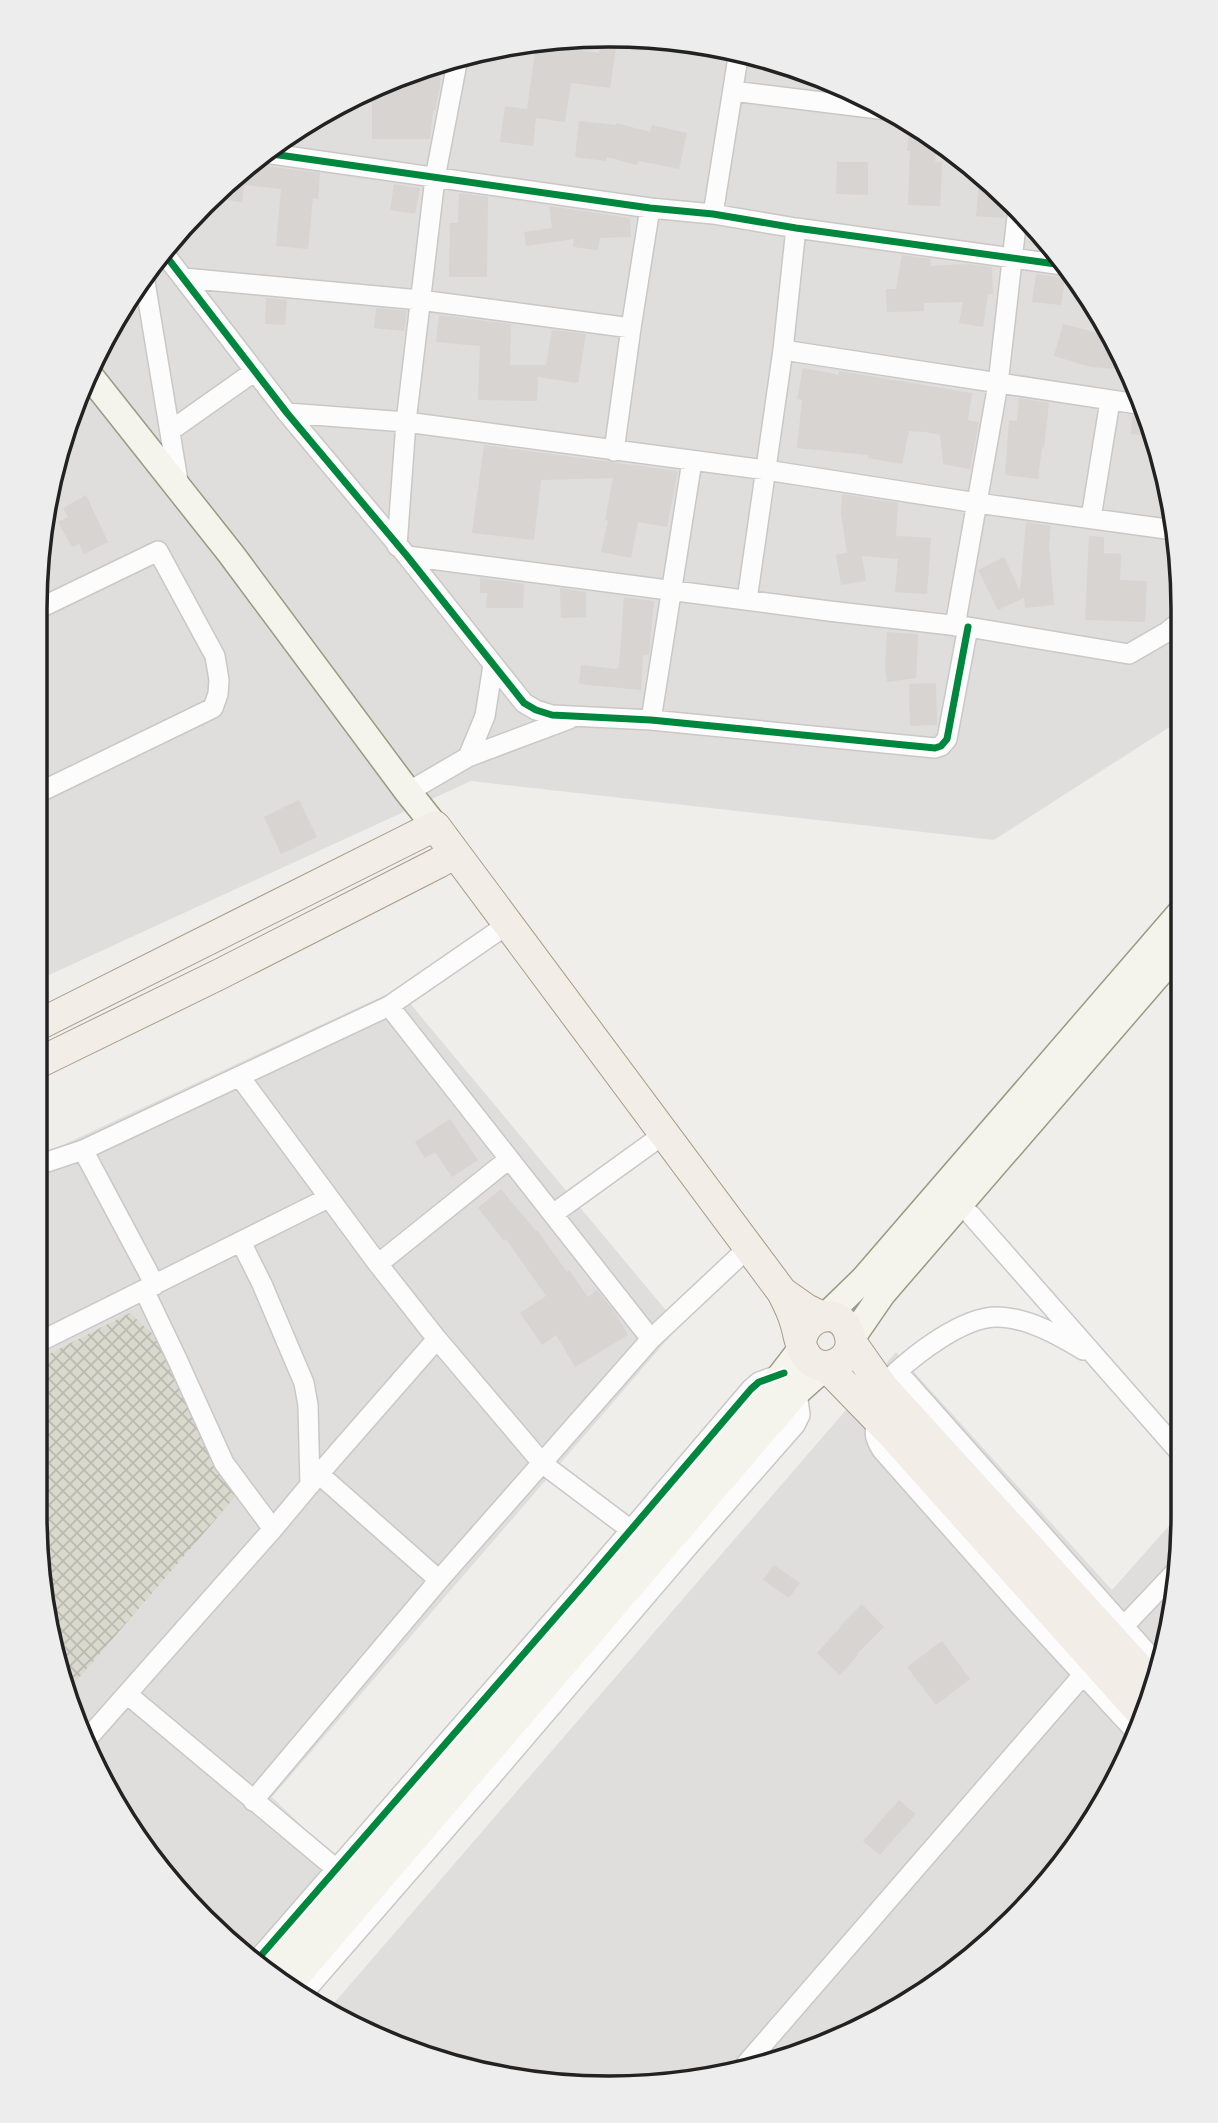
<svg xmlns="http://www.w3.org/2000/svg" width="1218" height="2123" viewBox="0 0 1218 2123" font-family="'Varela Round',sans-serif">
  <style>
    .residential { fill: #dfdedc }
    .construction { fill: url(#construction-cross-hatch) }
    .building { fill: #d7d4d2 }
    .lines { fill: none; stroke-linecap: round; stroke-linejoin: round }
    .street-casing { stroke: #c9c8c7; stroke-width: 22 }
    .secondary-casing { stroke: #999a82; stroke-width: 29 }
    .primary-casing { stroke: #a79c86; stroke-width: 32 }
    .street { stroke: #fdfcfc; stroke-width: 19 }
    .secondary { stroke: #f4f4ed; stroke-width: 26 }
    .primary { stroke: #f3ede7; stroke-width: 30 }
    .cycleway-casing { stroke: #fff; stroke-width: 11 }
    .cycleway { stroke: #00873e; stroke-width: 7 }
    .rim { fill: none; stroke: #222; stroke-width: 3.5 }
  </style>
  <defs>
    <pattern id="construction-cross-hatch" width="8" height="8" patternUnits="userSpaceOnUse" patternTransform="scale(1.75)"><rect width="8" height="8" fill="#d9d9cd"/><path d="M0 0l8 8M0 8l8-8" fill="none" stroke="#babab0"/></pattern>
  </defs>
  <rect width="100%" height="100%" fill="#f0eeeb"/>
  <path class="residential" d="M609,35L721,46L828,79L928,132L1015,203L1106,322L1153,425L1182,571V719L994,840L471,781L36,981V571L65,425L132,290L203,203L290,132L389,79L497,46Z
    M398,989L679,1326L272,1797L343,1866L261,1964L153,1863L65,1698L35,1514V1158Z
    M896,1352L1112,1590L1182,1511V1552L1152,1699L1086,1833L987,1946L828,2044L646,2087L460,2068L329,2009Z"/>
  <path class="construction" d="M130,1313L160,1341L235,1497L65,1694L35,1514V1361Z"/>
  <path class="building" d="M536,45L599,53L600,46L616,48L610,88L571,83L565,122L536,118L533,146L500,142L505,106L527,109Z
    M441,63L440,86L435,111H433L430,139H372V88L387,80H408L409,73Z
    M579,121L616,125V123L650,132L652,125L687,133L679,169L639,161L637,165L607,157L606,161L575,157Z
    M910,122L928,132L937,140L935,162H942L940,206L908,205L910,151H907Z
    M837,162H868V195L836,194Z
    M250,164L320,173L318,199L313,198L308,249L276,246L281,189L244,185L242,202L209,198Z
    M980,174L1007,197L1004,218L976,216Z
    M394,184L420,188L415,214L390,210Z
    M459,193L488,197L487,277H449L450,223H458Z
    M549,206L630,218L631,237L600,238L598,250L573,247L574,239L526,246L524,232L552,228Z
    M902,255L931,259L930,266L969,264L992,267L993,294H988L983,327L959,323L963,302L924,303V311L887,312L886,289H896Z
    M1036,274L1065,278L1061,305L1032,302Z
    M266,298L287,300L285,325L265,324Z
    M376,308L407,311L404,331L374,328Z
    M1099,313L1106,322L1128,370L1091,367L1054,356L1063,324L1097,333Z
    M439,315L511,324L510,365H546L552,330L586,334L578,383L538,377L537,401L478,400L480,346L436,342Z
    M803,368L839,375V371L972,393L968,420L979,422L970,469L943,464L940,435L926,432L909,431L902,464L868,458V455L797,448L802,400L797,399Z
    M1019,398L1049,403L1044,448H1042L1038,479L1005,475L1009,420L1017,421Z
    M1132,416H1149L1155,436L1131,434Z
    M484,445L678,471L667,527L638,522L631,558L601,552L608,521L605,520L613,478L541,480L534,540L472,533Z
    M842,494L898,503L896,536L931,538L927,594L895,592L898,559L862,556L866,581L841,585L836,555L847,553L841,514Z
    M86,495L108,542L84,554L79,544L72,547L58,522L68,517L63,508Z
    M1026,522L1051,526L1049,545L1054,605L1025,608L1024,598L998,610L978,570L1004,557L1020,591Z
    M1089,536L1104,537V553L1121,554L1120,580L1147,581L1145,622L1085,620Z
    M480,578L524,584L523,608H486L487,593H480Z
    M560,588L586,592V617L561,618Z
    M624,597L654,601L649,655H643L641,690L579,684L581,665L617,669L619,667Z
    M887,632L918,634L916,678L887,682L885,668Z
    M936,683L937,725L910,726L909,684Z
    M299,800L317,837L281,854L264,817Z
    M450,1119L478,1160L452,1177L435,1152L425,1158L415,1142Z
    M501,1189L536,1231L537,1230L567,1272L569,1270L588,1297L597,1290L616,1314L628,1335L575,1367L556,1335L542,1345L520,1313L546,1296L506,1239L504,1241L478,1208Z
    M774,1565L800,1583L789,1598L763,1580Z
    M862,1604L884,1627L857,1654L858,1655L840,1675L817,1653L840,1628L839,1627Z
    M942,1641L970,1679L936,1705L907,1667Z
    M899,1800L916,1814L880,1855L863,1841Z"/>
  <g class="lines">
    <g class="street-casing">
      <path id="street" d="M733,91L887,110
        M265,153L650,208L713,214L796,228L1063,265
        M713,214L739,51
        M163,252L287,413L407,556L524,703L536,710L552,715L651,720L935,748L941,746L947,739L968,627
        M144,276L179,487
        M184,278L420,300L631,328
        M783,350L1144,405
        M287,413L406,422L766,470L977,503L1174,530
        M170,431L255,371
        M614,451L631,328L650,208
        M1091,518L1110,401
        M397,546L406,422L435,178L458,58
        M407,556L829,611L968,627L1129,654L1167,632L1182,620
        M747,600L783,350L796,228
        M955,626L998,384L1018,208
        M651,720L692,461
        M468,757L485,716L493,665
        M408,792L468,757L569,719
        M36,794L213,708L218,694L219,680L215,656L158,551L36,610
        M389,1006L651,1339
        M240,1077L378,1264L437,1339L543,1464L631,1530
        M83,1150L155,1285
        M35,1166L83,1150L389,1006L508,924
        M553,1214L664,1134
        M971,1215L1182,1455
        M241,1242L262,1284L304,1383L308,1405L310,1485
        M378,1264L509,1159
        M144,1290L177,1359L224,1463L273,1529
        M35,1344L328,1198
        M897,1371L1159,1666
        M890,1378C914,1355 962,1317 997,1317C1025,1317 1059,1335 1083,1350
        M878,1419C873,1432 875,1439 882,1450L1020,1606L1136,1732
        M319,1474L439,1580
        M1124,1626L1178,1569
        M127,1694L335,1868
        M87,1739L273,1529L319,1474L437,1339
        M253,1801L439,1580L651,1339L749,1247
        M257,1960L588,1580L751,1389L759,1382L784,1373
        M301,1996L487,1782L687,1548L795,1425L800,1415L797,1392
        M746,2064L1083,1675"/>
    </g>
    <g class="secondary-casing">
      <path id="secondary" d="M90,376L231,554L408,792L435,826
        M826,1316L864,1279L1182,911
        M851,1339L882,1294L1182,947
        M270,1972L755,1409L802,1348
        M287,1988L797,1392L826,1366"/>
    </g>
    <g class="primary-casing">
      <path id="primary" d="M36,1026L435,826L782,1292
        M36,1064L220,974L438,863L455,853
        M851,1342L882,1386L1155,1686
        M801,1343C804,1312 844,1305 850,1337C855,1359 828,1374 811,1361C800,1352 799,1334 795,1322C792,1311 787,1302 782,1292L806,1309L823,1317
        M826,1366L891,1433L1144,1716"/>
    </g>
    <use href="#street" class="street"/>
    <use href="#secondary" class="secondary"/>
    <use href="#primary" class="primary"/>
    <g class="cycleway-casing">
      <path id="cycleway" d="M265,153L650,208L713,214L796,228L1063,265
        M163,252L287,413L407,556L524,703L536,710L552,715L651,720L935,748L941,746L947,739L968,627
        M257,1960L588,1580L751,1389L759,1382L784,1373"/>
    </g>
    <use href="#cycleway" class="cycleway"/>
  </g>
  <path d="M0 0H1218V2123H0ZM609 47H609A562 562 0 0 1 1171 609V1514A562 562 0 0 1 609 2076H609A562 562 0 0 1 47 1514V609A562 562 0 0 1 609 47Z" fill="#ededed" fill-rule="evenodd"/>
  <path class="rim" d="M609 47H609A562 562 0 0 1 1171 609V1514A562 562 0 0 1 609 2076H609A562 562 0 0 1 47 1514V609A562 562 0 0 1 609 47Z"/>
</svg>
